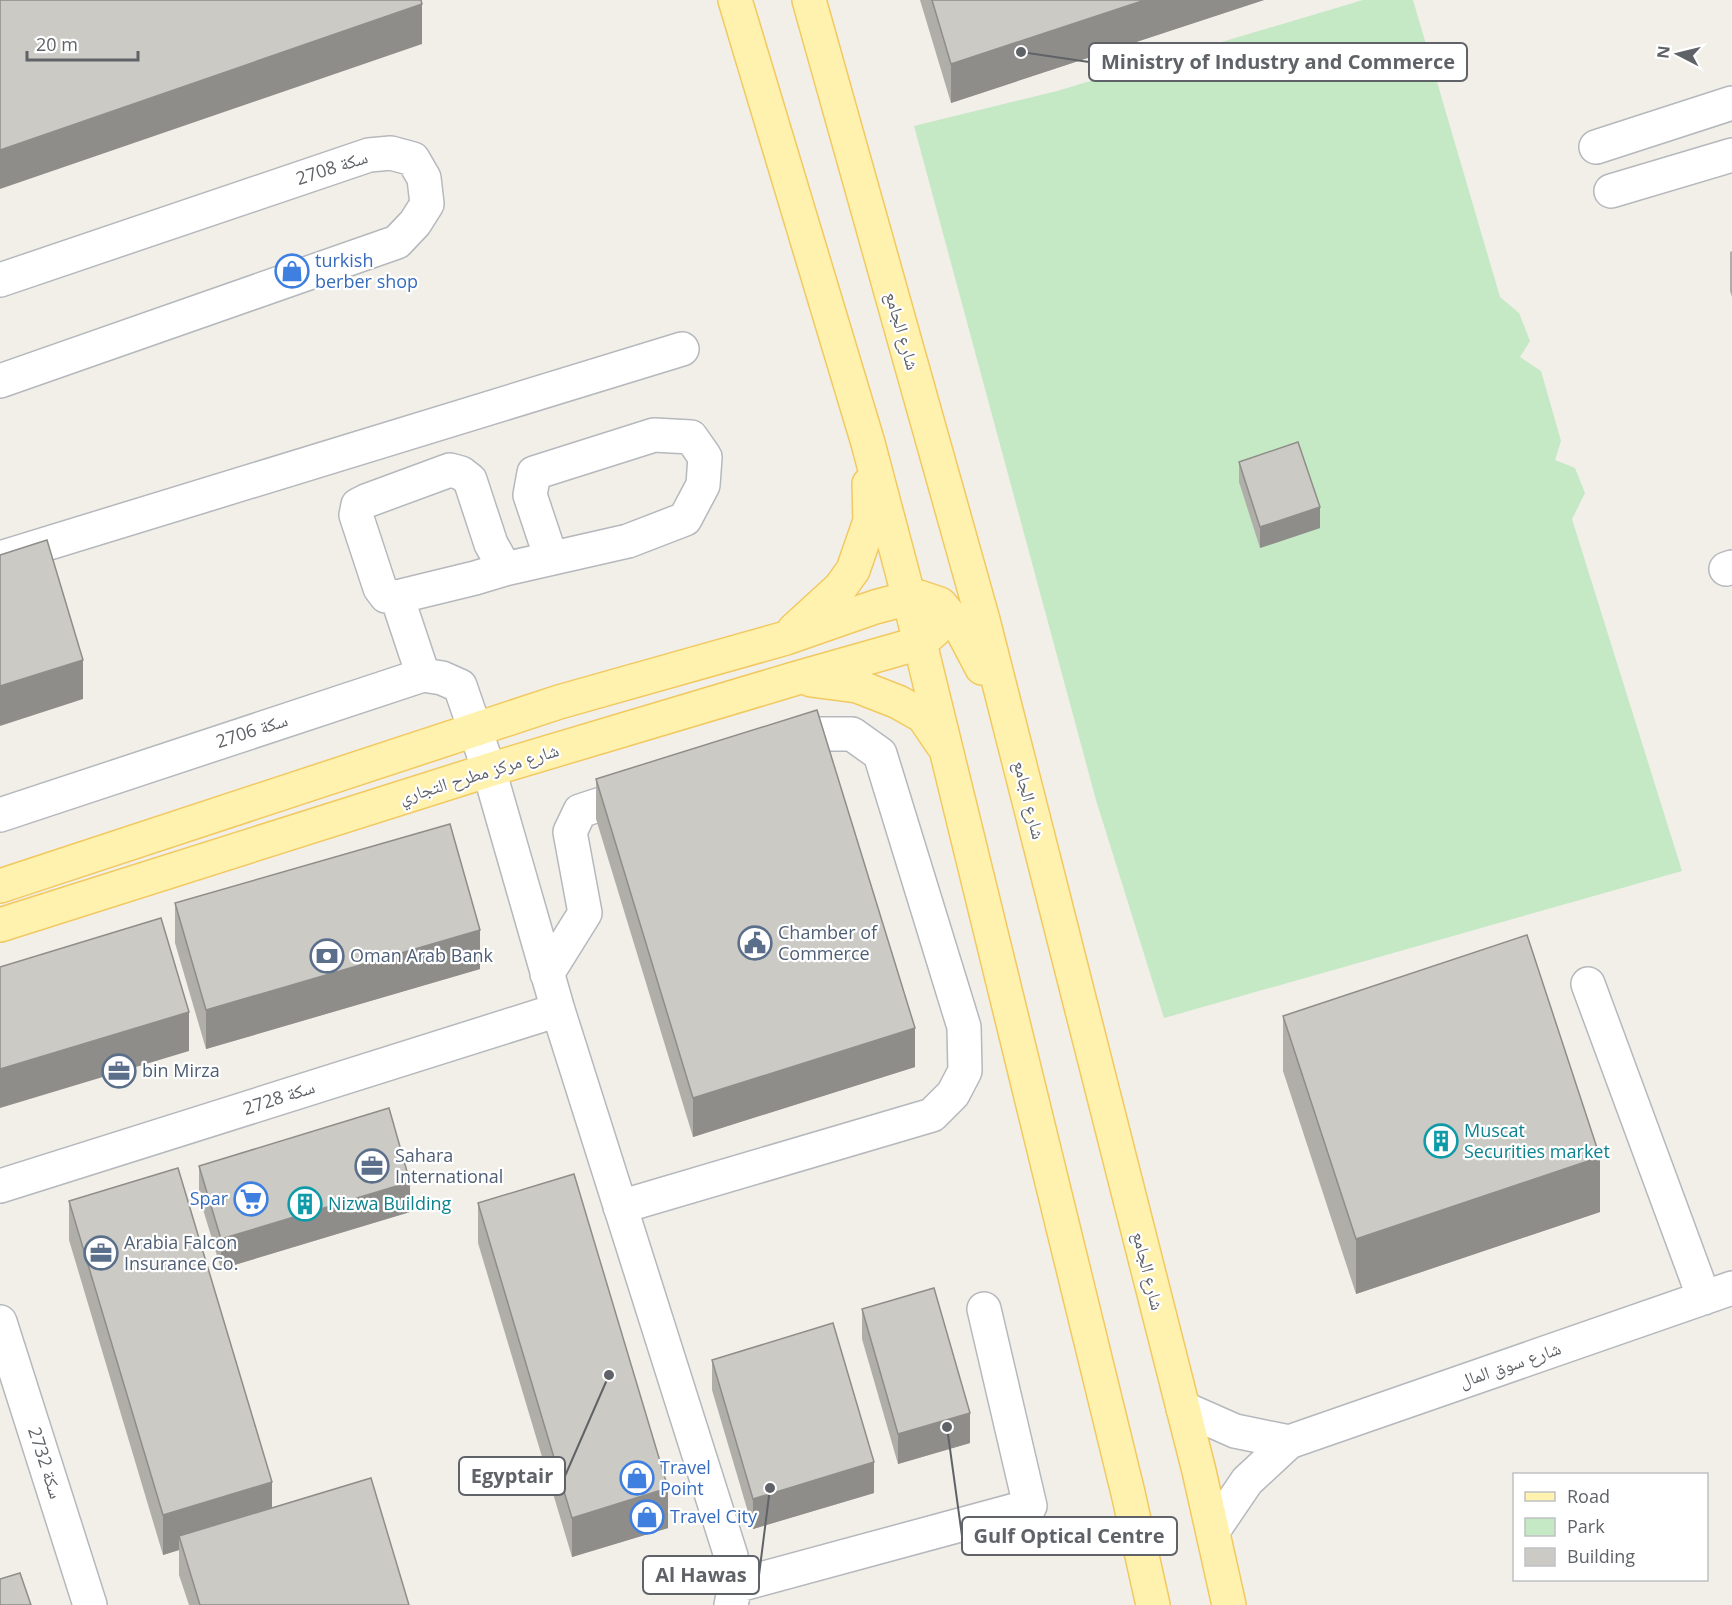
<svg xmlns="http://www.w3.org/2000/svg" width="1732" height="1605" viewBox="0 0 1732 1605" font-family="'Open Sans','Noto Naskh Arabic',sans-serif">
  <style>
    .green { fill: #c5e8c5 }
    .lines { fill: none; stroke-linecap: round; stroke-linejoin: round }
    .minor-casing { stroke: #b5b8bc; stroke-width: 36 }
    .major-casing { stroke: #f2c960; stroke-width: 36 }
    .minor { stroke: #fff; stroke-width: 33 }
    .major { stroke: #fff2af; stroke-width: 33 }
    .wall { fill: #afaea9 }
    .shaded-wall { fill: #8f8d8a }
    .building { fill: #cccac5; stroke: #8f8d8a; stroke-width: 1.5 }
    .labels { text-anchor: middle; stroke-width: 4.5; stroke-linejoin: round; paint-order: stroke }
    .street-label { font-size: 18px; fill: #5f6368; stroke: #fff }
    .shop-label { font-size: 18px; fill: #366cbe; stroke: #fff; text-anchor: start }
    .service-label { font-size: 18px; fill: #4e5e75; stroke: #fff; text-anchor: start }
    .culture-label { font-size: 18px; fill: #0d838f; stroke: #fff; text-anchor: start }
    .leader { fill: none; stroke: #5f6368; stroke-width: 2 }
    .callout-dot { fill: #5f6368; stroke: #fff; stroke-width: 2 }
    .callout { fill: #fff; stroke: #5f6368; stroke-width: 2 }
    .callout-label { font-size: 20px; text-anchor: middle; font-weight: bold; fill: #5f6368 }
  </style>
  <rect width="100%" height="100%" fill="#f1efe8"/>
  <path class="green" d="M1363,0H1413L1500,297L1519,313L1530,341L1520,357L1541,371L1561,441L1555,460L1575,468L1585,493L1572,519L1682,871L1164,1018L1096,800L914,126L1057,91Z"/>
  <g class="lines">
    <g class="minor-casing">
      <path id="minor" d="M1596,147L1732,103
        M1611,191L1732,155
        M0,280L369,155L391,153L413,159L424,178L427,204L415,223L397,242L0,381
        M0,558L682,349
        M505,569L628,541L685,519L703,485L705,457L691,437L654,435L534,473L530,495L551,558
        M1726,569L1732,567
        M397,597L475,578L505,569L491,544L470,480L461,473L450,470L366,501L358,505L356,515L380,588L386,596L397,597L423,675
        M0,815L423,675L442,678L460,686L489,770L558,1010L731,1556L735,1586L731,1605
        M547,974L585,913L570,832L580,811L638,792
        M1588,984L1704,1298
        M0,1186L558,1010
        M620,1207L932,1115L953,1094L965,1071L964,1027L880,754L852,734H814L782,745
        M0,1322L90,1605
        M1183,1408L1235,1431L1289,1442
        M1213,1531L1247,1481L1289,1442L1732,1288
        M735,1586L1030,1506L984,1309"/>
    </g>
    <g class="major-casing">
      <path id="major" d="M735,0L868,443L909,598L1128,1493L1153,1605
        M809,0L983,620L1199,1471L1229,1605
        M794,630L840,588L853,570L870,521L869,484
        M811,680L857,686L898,702L923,716L942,744
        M0,886L559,702L786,638L875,607L909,598L919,597L940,604L963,632L982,668
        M0,925L489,770L797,678L920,643L935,630"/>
    </g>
    <use href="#minor" class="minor"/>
    <use href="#major" class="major"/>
  </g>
  <path class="wall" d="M920,0H1264L951,103Z
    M1732,251V297L1730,291V252Z
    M1239,462L1320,528L1260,548L1239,482Z
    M596,779L915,1067L693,1137L596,819Z
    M175,903L480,969L206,1049L175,943Z
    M1283,1016L1600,1212L1356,1294L1283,1071Z
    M199,1166L410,1212L221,1269L199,1196Z
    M69,1201L272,1508L409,1605H189L179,1575V1550L163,1555L69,1240Z
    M478,1203L668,1528L572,1557L478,1243Z
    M862,1309L970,1443L898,1464L862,1339Z
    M712,1360L874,1493L753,1529L712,1390Z"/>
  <path class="shaded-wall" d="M1145,0H1264L951,103V64Z
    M422,4V44L0,189V150Z
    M1320,507V528L1260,548V527Z
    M83,660V699L0,726V686Z
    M480,930V969L206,1049V1010Z
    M189,1012V1051L0,1108V1069Z
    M915,1028V1067L693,1137V1098Z
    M1600,1157V1212L1356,1294V1239Z
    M410,1182V1212L221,1269V1239Z
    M970,1413V1443L898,1464V1434Z
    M874,1462V1493L753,1529V1499Z
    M272,1482V1521L179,1536V1550L163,1555V1515Z
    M668,1488V1528L572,1557V1518Z"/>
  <path class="building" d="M0,0H421L422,4L0,150Z
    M932,0H1145L951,64Z
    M1298,442L1320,507L1260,527L1239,462Z
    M47,540L83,660L0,686V555Z
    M817,710L915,1028L693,1098L596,779Z
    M450,824L480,930L206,1010L175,903Z
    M161,918L189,1012L0,1069V967Z
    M1527,935L1600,1157L1356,1239L1283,1016Z
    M389,1108L410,1182L221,1239L199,1166Z
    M178,1168L272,1482L163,1515L69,1201Z
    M574,1174L668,1488L572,1518L478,1203Z
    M934,1288L970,1413L898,1434L862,1309Z
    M833,1323L874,1462L753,1499L712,1360Z
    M371,1478L409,1605H200L179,1536Z
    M20,1573L31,1605H0V1579Z"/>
  <defs>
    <g id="shop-ring" transform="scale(1.725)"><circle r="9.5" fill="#fff" stroke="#3f7fe0" stroke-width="1.5"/><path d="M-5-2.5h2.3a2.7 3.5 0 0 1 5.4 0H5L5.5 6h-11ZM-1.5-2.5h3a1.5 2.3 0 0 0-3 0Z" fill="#3f7fe0"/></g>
    <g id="civic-ring" transform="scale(1.725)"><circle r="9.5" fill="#fff" stroke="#5c6f8a" stroke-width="1.5"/><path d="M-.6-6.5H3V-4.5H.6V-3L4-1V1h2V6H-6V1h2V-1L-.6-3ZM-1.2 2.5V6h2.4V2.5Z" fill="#5c6f8a"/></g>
    <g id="bank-ring" transform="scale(1.725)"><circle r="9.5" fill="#fff" stroke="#5c6f8a" stroke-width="1.5"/><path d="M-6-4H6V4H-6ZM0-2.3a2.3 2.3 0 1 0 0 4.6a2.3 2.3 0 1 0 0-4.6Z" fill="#5c6f8a"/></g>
    <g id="office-ring" transform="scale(1.725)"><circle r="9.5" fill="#fff" stroke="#5c6f8a" stroke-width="1.5"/><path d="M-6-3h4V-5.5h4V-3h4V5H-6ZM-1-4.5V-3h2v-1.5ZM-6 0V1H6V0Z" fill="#5c6f8a"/></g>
    <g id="building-ring" transform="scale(1.725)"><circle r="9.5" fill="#fff" stroke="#0f9aa8" stroke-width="1.5"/><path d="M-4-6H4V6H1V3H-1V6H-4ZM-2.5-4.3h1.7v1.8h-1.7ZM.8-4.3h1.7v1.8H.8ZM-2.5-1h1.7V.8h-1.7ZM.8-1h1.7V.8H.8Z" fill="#0f9aa8"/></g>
    <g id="supermarket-ring" transform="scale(1.725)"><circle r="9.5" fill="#fff" stroke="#3f7fe0" stroke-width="1.5"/><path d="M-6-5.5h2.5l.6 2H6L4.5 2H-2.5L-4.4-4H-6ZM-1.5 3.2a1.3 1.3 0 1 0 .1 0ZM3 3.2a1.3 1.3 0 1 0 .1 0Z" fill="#3f7fe0"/></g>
  </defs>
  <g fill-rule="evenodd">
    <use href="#shop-ring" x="292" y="271"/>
    <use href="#civic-ring" x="755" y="943"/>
    <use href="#bank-ring" x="327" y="956"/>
    <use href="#office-ring" x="119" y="1071"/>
    <use href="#building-ring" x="1441" y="1141"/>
    <use href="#office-ring" x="372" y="1166"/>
    <use href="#supermarket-ring" x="251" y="1199"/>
    <use href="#building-ring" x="305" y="1204"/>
    <use href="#office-ring" x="101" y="1253"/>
    <use href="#shop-ring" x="637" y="1478"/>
    <use href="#shop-ring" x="647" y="1517"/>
  </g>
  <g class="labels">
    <g class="street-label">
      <text transform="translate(332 168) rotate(-18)" y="6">سكة 2708</text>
      <text transform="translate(902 331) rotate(74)" y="6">شارع الجامع</text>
      <text transform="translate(252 731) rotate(-18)" y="6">سكة 2706</text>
      <text transform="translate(479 774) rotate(-17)" y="6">شارع مركز مطرح التجاري</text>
      <text transform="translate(1029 800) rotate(76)" y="6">شارع الجامع</text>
      <text transform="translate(279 1098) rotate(-18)" y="6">سكة 2728</text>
      <text transform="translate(1148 1271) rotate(76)" y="6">شارع الجامع</text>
      <text transform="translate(1510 1365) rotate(-19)" y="6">شارع سوق المال</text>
      <text transform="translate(45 1463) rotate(72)" y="6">سكة 2732</text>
    </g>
    <g class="shop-label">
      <text x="315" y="267">turkish<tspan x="315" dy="21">berber shop</tspan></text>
      <text x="228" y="1205" text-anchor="end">Spar</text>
      <text x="660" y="1474">Travel<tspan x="660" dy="21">Point</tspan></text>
      <text x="670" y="1523">Travel City</text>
    </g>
    <g class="service-label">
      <text x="778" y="939">Chamber of<tspan x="778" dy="21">Commerce</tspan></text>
      <text x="350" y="962">Oman Arab Bank</text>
      <text x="142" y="1077">bin Mirza</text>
      <text x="395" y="1162">Sahara<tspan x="395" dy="21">International</tspan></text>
      <text x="124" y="1249">Arabia Falcon<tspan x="124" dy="21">Insurance Co.</tspan></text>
    </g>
    <g class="culture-label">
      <text x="1464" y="1137">Muscat<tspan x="1464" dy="21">Securities market</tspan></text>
      <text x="328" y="1210">Nizwa Building</text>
    </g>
  </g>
  <path class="leader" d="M1021 52L1089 62M609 1375L565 1476M947 1427L962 1536M770 1488L759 1575"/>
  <g class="callout-dot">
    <circle cx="1021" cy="52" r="6"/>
    <circle cx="609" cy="1375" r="6"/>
    <circle cx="947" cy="1427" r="6"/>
    <circle cx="770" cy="1488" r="6"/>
  </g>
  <g class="callout">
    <rect x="1089" y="43" width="378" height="38" rx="6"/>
    <rect x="459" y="1457" width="106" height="38" rx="6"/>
    <rect x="962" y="1517" width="215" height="38" rx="6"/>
    <rect x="643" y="1556" width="116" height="38" rx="6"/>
  </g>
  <g class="callout-label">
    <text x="1278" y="69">Ministry of Industry and Commerce</text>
    <text x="512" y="1483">Egyptair</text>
    <text x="1069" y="1543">Gulf Optical Centre</text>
    <text x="701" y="1582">Al Hawas</text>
  </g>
  <rect x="1513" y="1473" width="195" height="108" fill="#ffffff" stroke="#bfc1c3" stroke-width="1.5"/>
  <rect x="1525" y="1492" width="30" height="9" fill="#fff2af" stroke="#bfc1c3" stroke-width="1.5"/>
  <text x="1567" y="1503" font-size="18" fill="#5f6368">Road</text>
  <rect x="1525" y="1518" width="30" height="18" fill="#c5e8c5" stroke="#bfc1c3" stroke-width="1.5"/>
  <text x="1567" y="1533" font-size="18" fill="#5f6368">Park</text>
  <rect x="1525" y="1548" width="30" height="18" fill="#cccac5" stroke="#bfc1c3" stroke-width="1.5"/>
  <text x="1567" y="1563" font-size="18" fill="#5f6368">Building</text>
  <g transform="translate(1678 54) rotate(277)" stroke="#ffffff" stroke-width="4.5" paint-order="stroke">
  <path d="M0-4.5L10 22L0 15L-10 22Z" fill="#5f6368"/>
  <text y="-9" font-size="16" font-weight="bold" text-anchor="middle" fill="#5f6368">N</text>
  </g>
  <path d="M27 51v9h111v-9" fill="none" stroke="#5f6368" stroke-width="3"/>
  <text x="36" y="51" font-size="18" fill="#5f6368" stroke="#ffffff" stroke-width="4.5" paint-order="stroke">20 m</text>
</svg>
